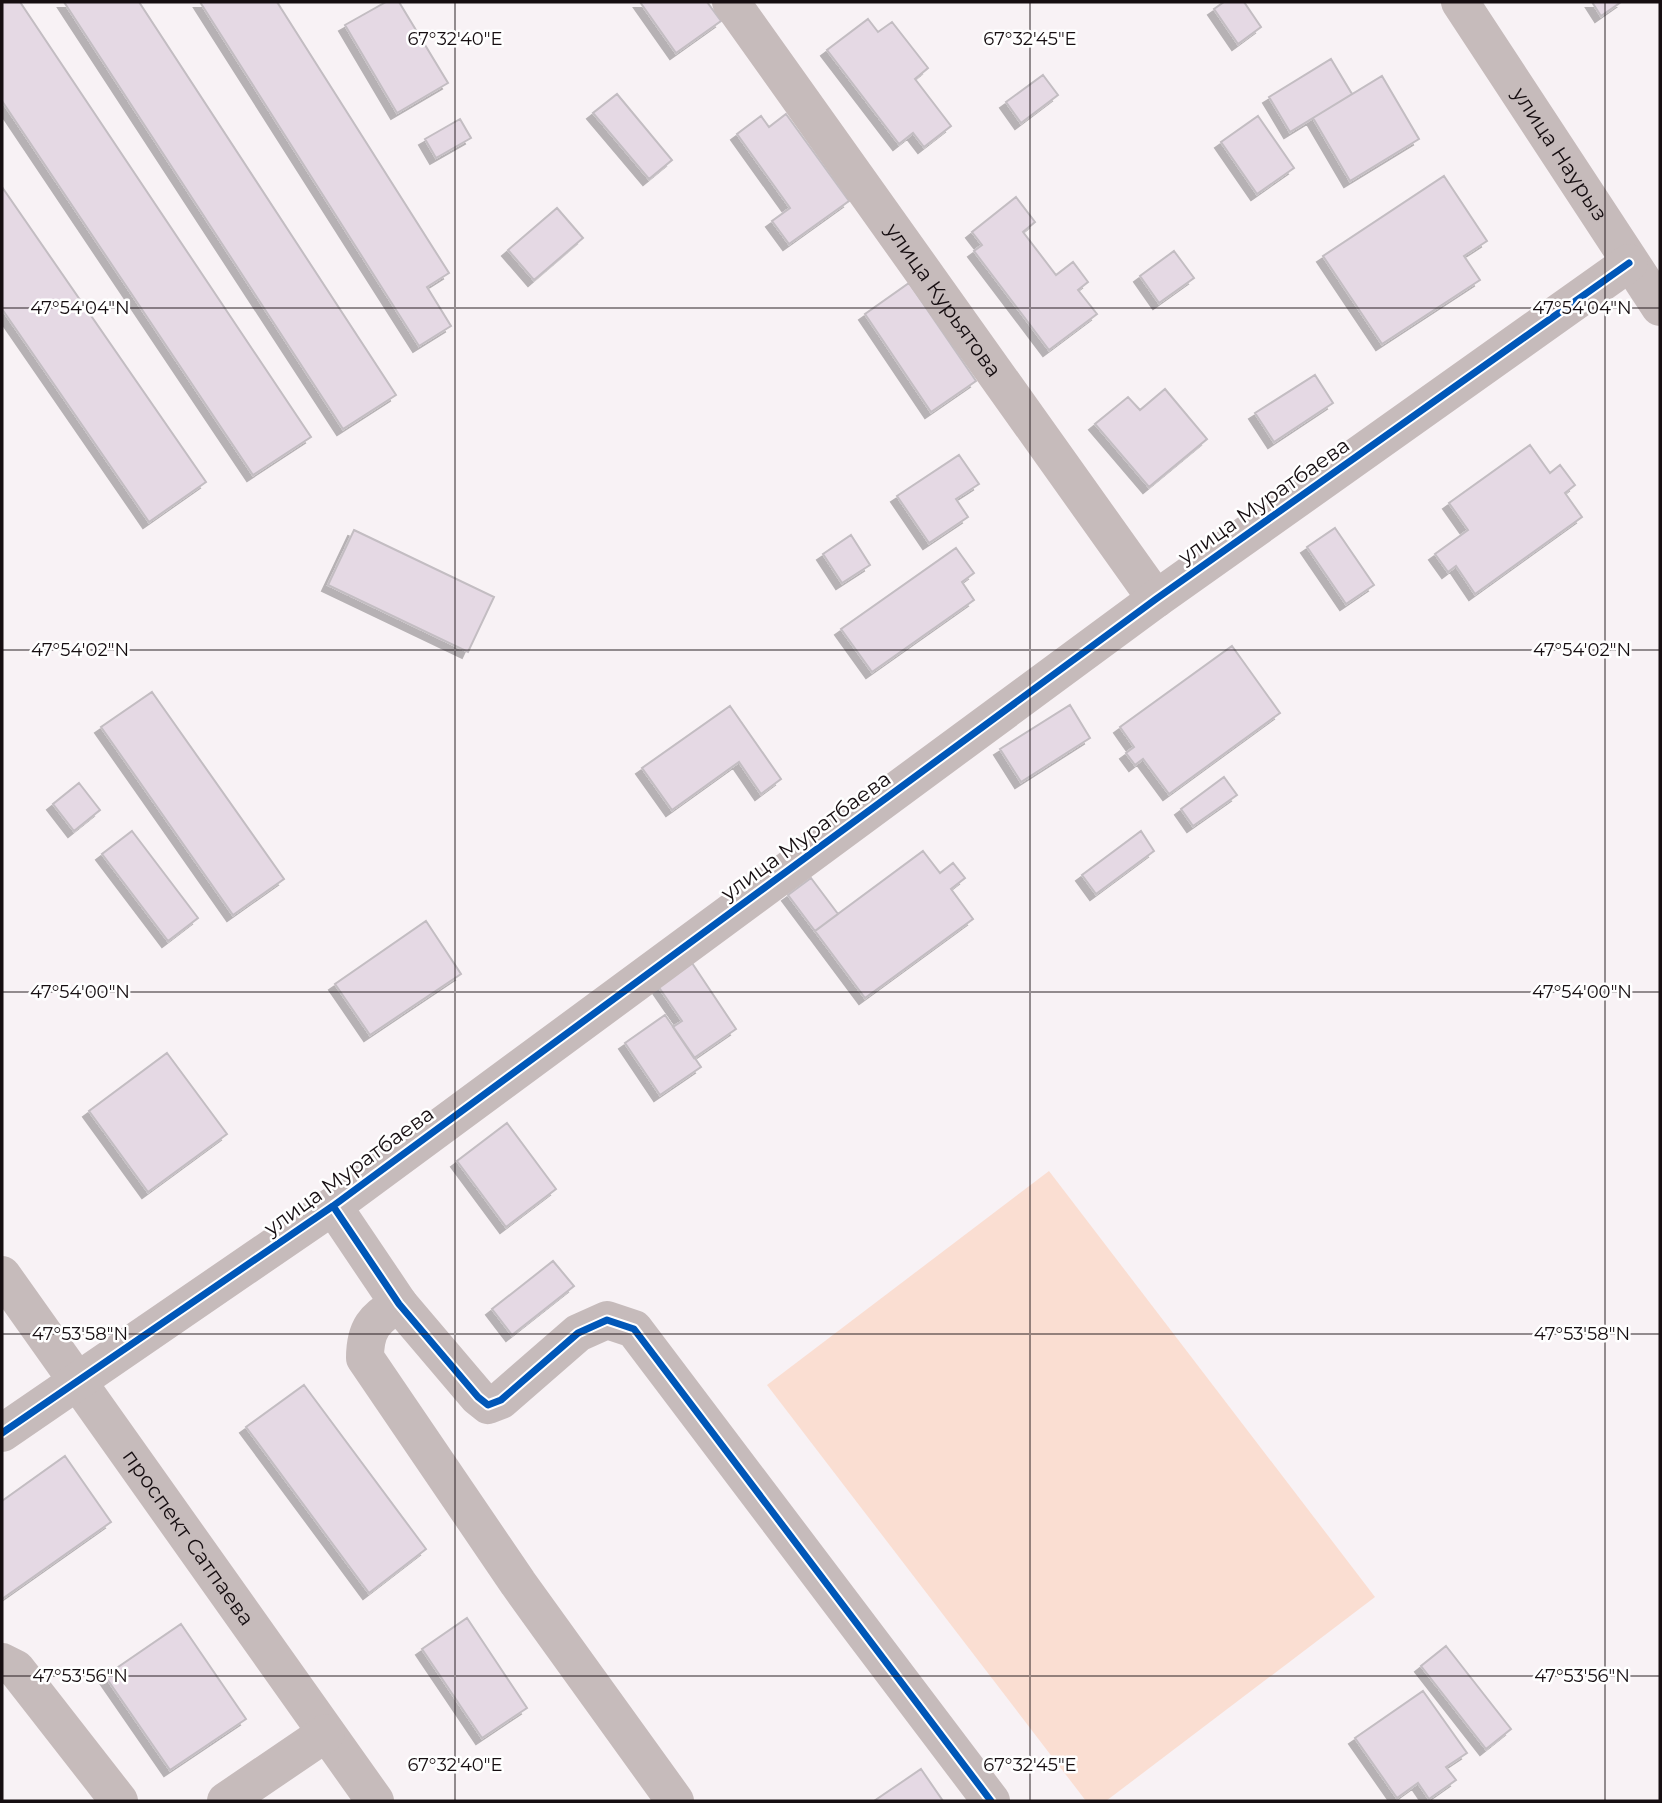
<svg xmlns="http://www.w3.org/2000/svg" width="1662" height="1803" viewBox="0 0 1662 1803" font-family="Montserrat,sans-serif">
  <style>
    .green { fill: #faded2 }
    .building { fill: #e5d9e4; stroke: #c3bdc2; stroke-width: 2; filter: url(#shadow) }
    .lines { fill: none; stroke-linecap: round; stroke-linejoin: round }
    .minor { stroke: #c6bbbb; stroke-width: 38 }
    .cycleway-casing { stroke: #fff; stroke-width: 11 }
    .cycleway { stroke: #0057b8; stroke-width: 7 }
    .ticks { fill: none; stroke: #160e11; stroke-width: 2; stroke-opacity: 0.45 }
    .labels { text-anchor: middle; stroke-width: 5; stroke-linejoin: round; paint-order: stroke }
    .street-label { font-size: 21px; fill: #160e11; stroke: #fff }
    .ticks-label { font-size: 18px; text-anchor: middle; fill: #160e11; stroke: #fff; stroke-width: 5; stroke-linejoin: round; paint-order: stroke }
  </style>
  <defs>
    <filter id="shadow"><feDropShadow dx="-6" dy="6" stdDeviation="0" flood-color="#0004"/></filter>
  </defs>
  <rect width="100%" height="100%" fill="#f8f2f5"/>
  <path class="green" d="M1049,1171L1375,1597L1106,1801H1086L767,1385Z"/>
  <path class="building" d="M2,2H20L311,437L253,475L2,101Z
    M64,2H139L396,395L343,429Z
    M200,2H277L449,273L427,287L451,326L419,346Z
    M386,2H399L448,83L397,113L345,25Z
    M640,2H707L721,21L676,53Z
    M1224,2H1244L1261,27L1238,44L1214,9Z
    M1592,2H1621L1601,16Z
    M868,19L878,32L892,22L928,68L915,79L951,126L924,147L913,133L899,144L827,50Z
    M1331,59L1352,94L1290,132L1269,97Z
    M1043,75L1058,95L1021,123L1006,102Z
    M1382,76L1419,139L1350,181L1313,118Z
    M617,94L672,160L649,179L593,113Z
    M786,114L849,201L789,244L772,221L790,208L737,134L761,116L769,127Z
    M1258,116L1294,168L1257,194L1221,142Z
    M460,119L471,138L436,158L425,139Z
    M1444,176L1487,241L1464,256L1480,280L1382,344L1323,256Z
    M2,187L206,482L149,522L2,309Z
    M1016,197L1035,222L1023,232L1056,275L1073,262L1088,282L1078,290L1097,314L1049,350L974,251L982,245L972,232Z
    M557,208L583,238L534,280L508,250Z
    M1174,251L1194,278L1159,303L1140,276Z
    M909,283L976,381L931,412L865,314Z
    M1315,375L1333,403L1274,442L1255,413Z
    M1165,389L1207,439L1149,487L1095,424L1128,397L1140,410Z
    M1530,445L1550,473L1560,465L1575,485L1565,493L1582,517L1475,594L1456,566L1448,572L1435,554L1468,530L1449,503Z
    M959,455L979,484L956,499L968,517L929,543L897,496Z
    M1335,528L1374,585L1346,604L1307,547Z
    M354,530L494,597L468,652L328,585Z
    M851,535L870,565L842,583L823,554Z
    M956,548L974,573L962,582L974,600L872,672L841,629Z
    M1232,646L1280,713L1169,794L1143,759L1135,765L1126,753L1134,747L1120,727Z
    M152,692L284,879L233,915L101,727Z
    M1070,705L1090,738L1021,782L1000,749Z
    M730,706L781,779L761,794L739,762L672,810L642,768Z
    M1224,777L1237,795L1193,826L1181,809Z
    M79,783L100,810L74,831L53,804Z
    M132,831L198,918L168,941L102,854Z
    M1141,831L1154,851L1096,894L1082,875Z
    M923,851L940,873L953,863L965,878L951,889L973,919L865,998L815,931Z
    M811,878L838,914L815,931L788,895Z
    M426,921L461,974L370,1035L335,984Z
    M692,963L736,1029L694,1058L673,1027L682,1021L658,986Z
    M665,1015L701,1067L660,1095L625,1043Z
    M167,1053L227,1134L148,1192L89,1111Z
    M507,1123L556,1189L506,1227L457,1161Z
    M553,1261L574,1286L512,1335L492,1309Z
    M304,1385L426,1549L369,1593L246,1427Z
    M65,1456L111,1522L2,1599V1501Z
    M467,1618L527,1708L482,1738L422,1649Z
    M181,1624L246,1719L170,1770L105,1676Z
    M1446,1646L1511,1729L1486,1749L1421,1666Z
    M1423,1691L1467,1753L1446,1767L1456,1780L1429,1799L1418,1783L1397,1798L1355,1738Z
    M921,1769L943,1801H874Z"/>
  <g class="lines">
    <g class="minor">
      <path id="s1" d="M731,2L1156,599"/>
      <path id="s2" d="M1460,2L1660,307"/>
      <path d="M333,1206L399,1304L478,1397L488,1405L501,1400L578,1333L607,1320L634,1329L991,1801"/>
      <path id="s3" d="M2,1275L375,1801"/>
      <path d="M399,1304C374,1318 365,1329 365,1358L518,1583L675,1801"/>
      <path d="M2,1433L333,1206L1156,599L1629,263"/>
      <path d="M2,1662L16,1669L119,1801"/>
      <path d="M226,1801L326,1733"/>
    </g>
    <g class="cycleway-casing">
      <path id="cycleway" d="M333,1206L399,1304L478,1397L488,1405L501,1400L578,1333L607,1320L634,1329L991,1801
        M2,1433L333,1206L1156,599L1629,263"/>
    </g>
    <use href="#cycleway" class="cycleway"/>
  </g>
  <path class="ticks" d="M455,2V1801M1030,2V1801M1605,2V1801M2,308H1660M2,650H1660M2,992H1660M2,1334H1660M2,1676H1660"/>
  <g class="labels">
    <g class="street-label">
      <text dy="7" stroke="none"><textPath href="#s2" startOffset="182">улица Наурыз</textPath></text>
      <text dy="7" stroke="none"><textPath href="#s1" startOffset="366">улица Курьятова</textPath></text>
      <text transform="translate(1264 501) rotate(-35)" y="7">улица Муратбаева</text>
      <text transform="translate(806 836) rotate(-36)" y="7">улица Муратбаева</text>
      <text transform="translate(349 1171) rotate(-36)" y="7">улица Муратбаева</text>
      <text dy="7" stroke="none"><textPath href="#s3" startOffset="322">проспект Сатпаева</textPath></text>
    </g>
  </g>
  <g class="ticks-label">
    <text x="455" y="45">67°32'40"E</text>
    <text x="1030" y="45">67°32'45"E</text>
    <text x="80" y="314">47°54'04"N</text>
    <text x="1582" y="314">47°54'04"N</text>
    <text x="80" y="656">47°54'02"N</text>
    <text x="1582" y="656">47°54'02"N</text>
    <text x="80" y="998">47°54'00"N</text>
    <text x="1582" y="998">47°54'00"N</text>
    <text x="80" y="1340">47°53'58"N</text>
    <text x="1582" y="1340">47°53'58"N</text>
    <text x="80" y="1682">47°53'56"N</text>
    <text x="1582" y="1682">47°53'56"N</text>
    <text x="455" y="1771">67°32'40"E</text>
    <text x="1030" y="1771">67°32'45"E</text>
  </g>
  <rect width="1662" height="1803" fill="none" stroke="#160e11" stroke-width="7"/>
</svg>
